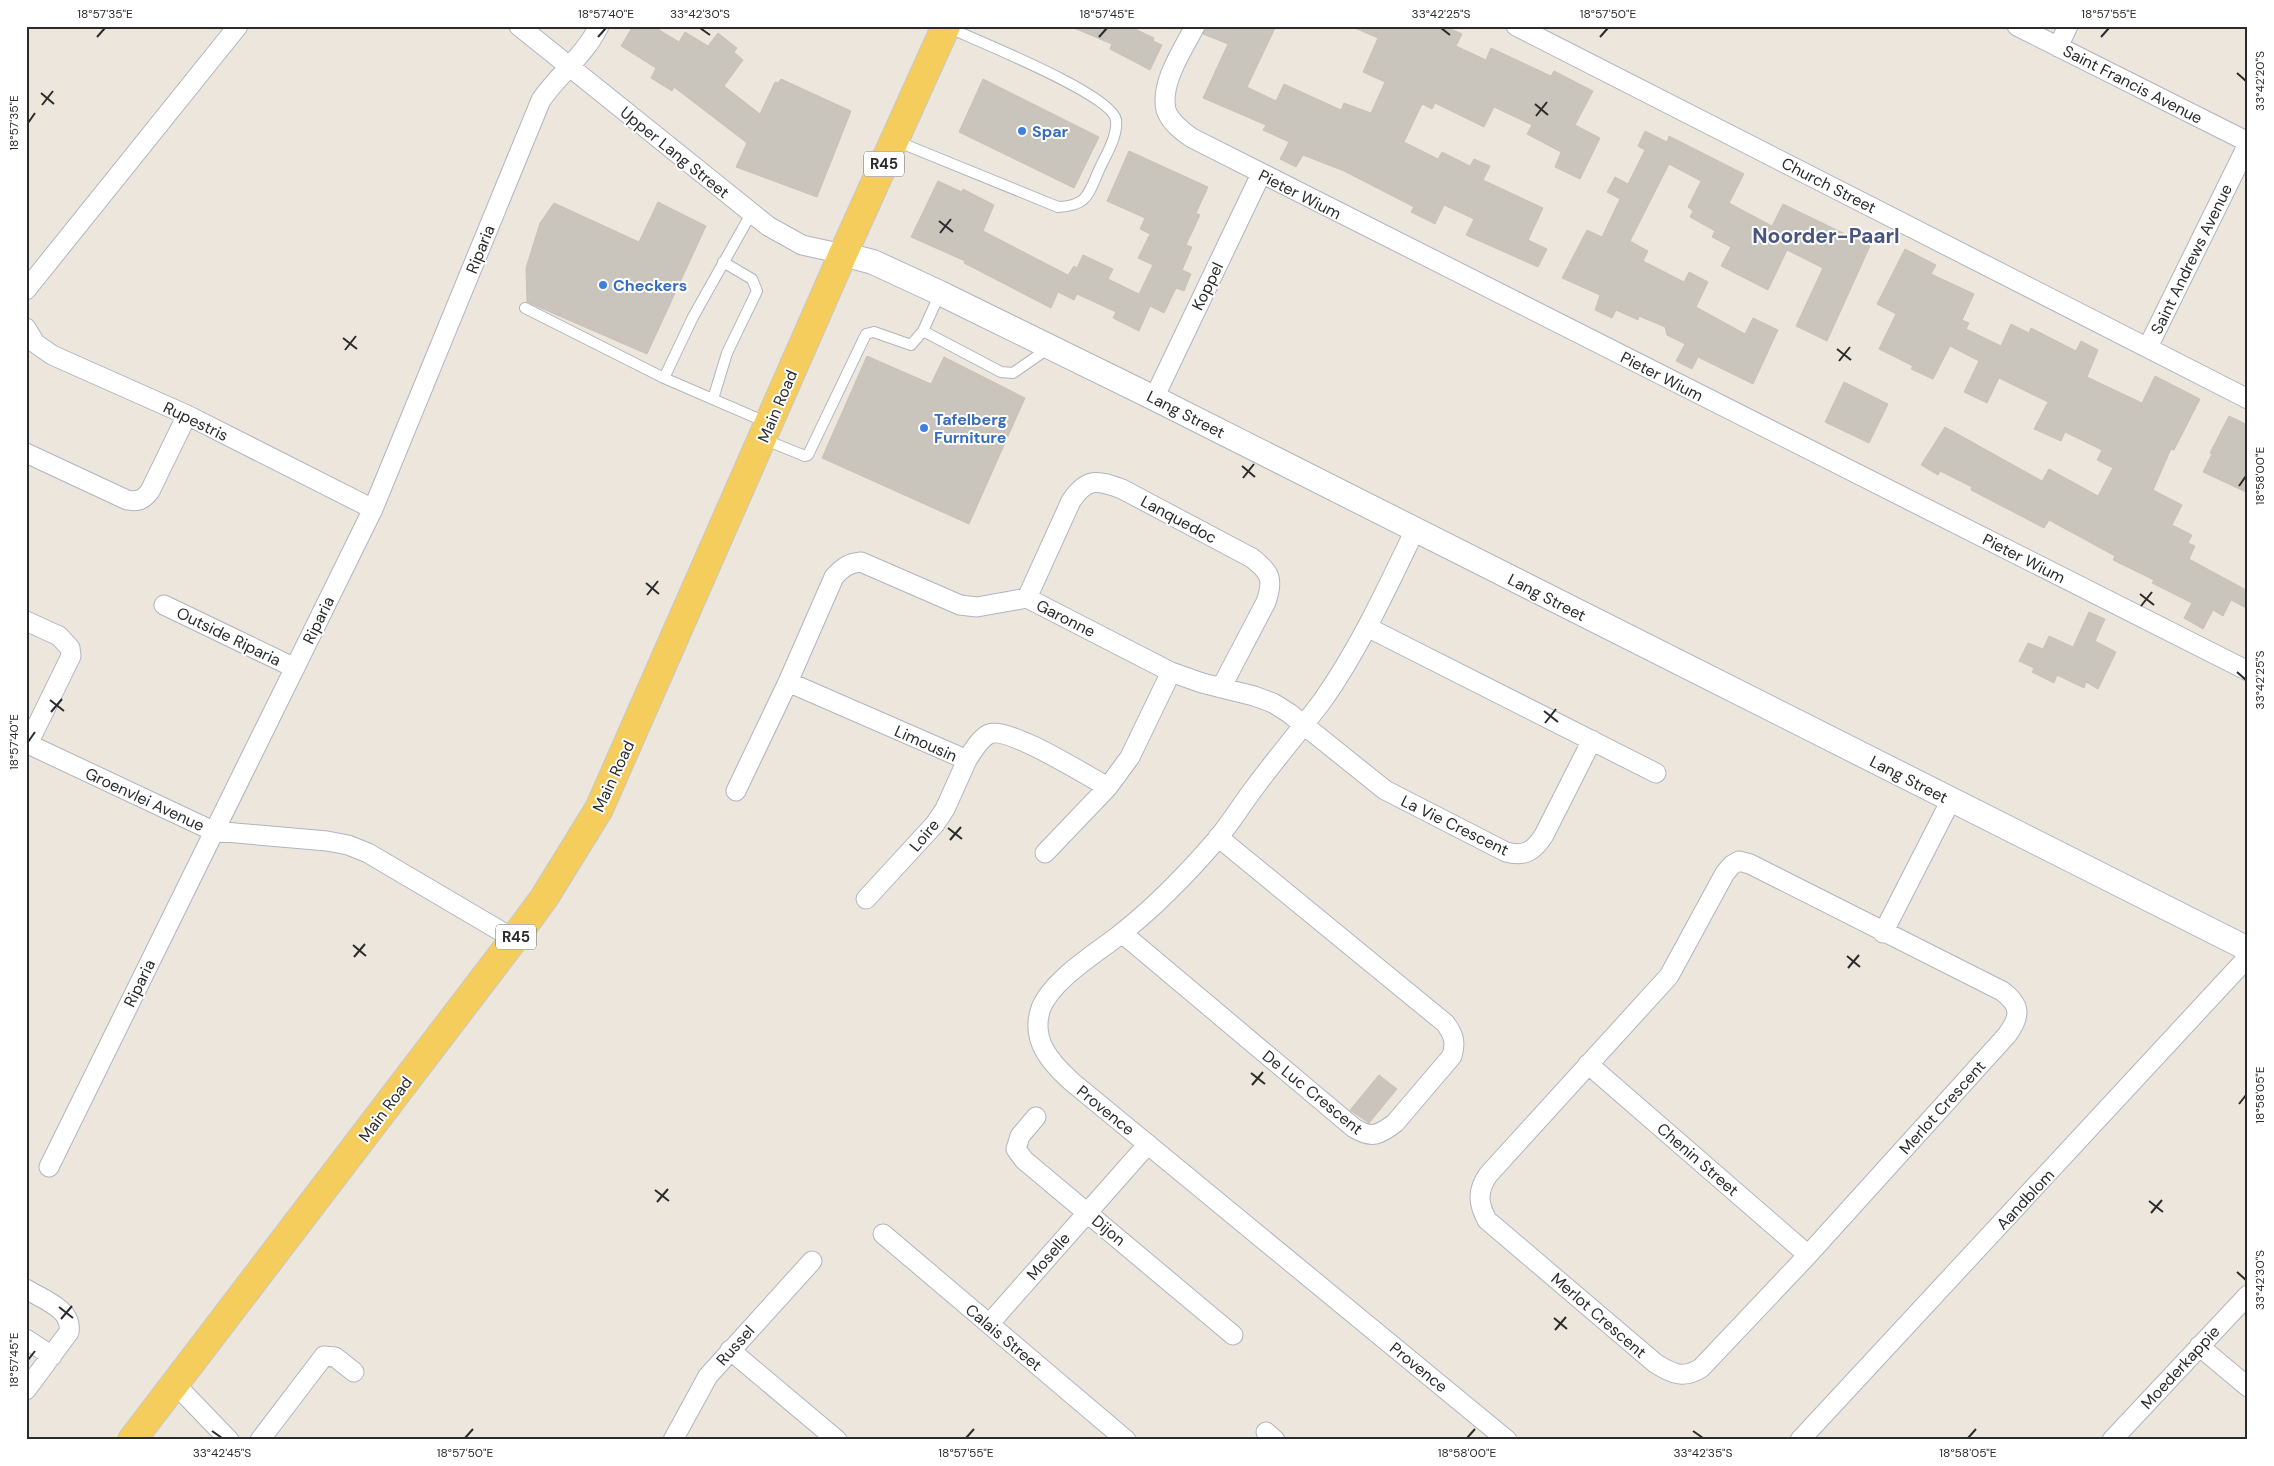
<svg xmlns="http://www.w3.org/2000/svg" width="2274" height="1466" viewBox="0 0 2274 1466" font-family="'DM Sans',sans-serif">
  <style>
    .building { fill: #c9c4bc; stroke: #c9c2b7 }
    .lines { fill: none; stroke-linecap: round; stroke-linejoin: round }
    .service-casing { stroke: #b1b4bf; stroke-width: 12 }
    .minor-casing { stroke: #b1b4bf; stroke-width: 21 }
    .tertiary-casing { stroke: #b1b4bf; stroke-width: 26 }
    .primary-casing { stroke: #c8c8c8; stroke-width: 30 }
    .service { stroke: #fff; stroke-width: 10 }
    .minor { stroke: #fff; stroke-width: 19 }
    .tertiary { stroke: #fff; stroke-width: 24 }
    .primary { stroke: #f4cd5c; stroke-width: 28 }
    .ticks { fill: none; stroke: #2b2b2b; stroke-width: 2 }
    .shop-dot { fill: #3f7fe0; stroke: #fff; stroke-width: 2 }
    .labels { text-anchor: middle; stroke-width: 4; stroke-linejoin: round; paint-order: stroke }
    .shield { fill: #fff; stroke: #6b6b6b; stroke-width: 1 }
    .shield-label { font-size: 15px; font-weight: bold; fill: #2b2b2b }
    .street-label { font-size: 16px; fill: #2b2b2b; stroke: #fff }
    .shop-label { font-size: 16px; font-weight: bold; fill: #366cbe; stroke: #fff; text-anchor: start }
    .district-label { font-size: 21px; font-weight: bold; fill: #4a557e; stroke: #fff }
    .neatline { fill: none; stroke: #2b2b2b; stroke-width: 2 }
    .ticks-label { font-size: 12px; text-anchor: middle; fill: #2b2b2b }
  </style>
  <rect width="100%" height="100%" fill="#ede6dd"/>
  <path class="building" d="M633,26H653L679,42L685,32L708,46L718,33L737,48L734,52L743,60L724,86L760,114L775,82L778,83L781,79L851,111L817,197L736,167L747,143L674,87L672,91L651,78L656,68L621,46Z
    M1069,26H1129L1154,38L1153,41L1162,45L1150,70L1110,49L1112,44Z
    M1206,26H1276L1247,87L1276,101L1284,84L1341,110L1344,103L1371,113L1385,82L1363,72L1378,38L1350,26H1444L1462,34L1456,46L1486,60L1491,48L1551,76L1554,71L1593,91L1575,125L1600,138L1580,179L1555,167L1561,152L1527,134L1532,125L1494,107L1484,127L1435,103L1432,109L1422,104L1404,142L1438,159L1442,152L1470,166L1474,159L1490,166L1483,180L1543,208L1528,240L1547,249L1538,267L1466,235L1474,219L1444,205L1435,224L1411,212L1414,207L1344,171L1303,155L1296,167L1280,159L1289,142L1263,130L1266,125L1203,98L1228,44L1203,34Z
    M983,79L1099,137L1074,188L959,132Z
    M1645,131L1667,142L1669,136L1744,174L1729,203L1772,226L1783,204L1870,246L1827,341L1796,326L1823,268L1787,250L1768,290L1721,266L1731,247L1712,237L1715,231L1690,217L1693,211L1688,207L1701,181L1669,164L1630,241L1648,251L1643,261L1684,282L1689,272L1708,282L1696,307L1745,334L1753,318L1778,330L1753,384L1698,357L1692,369L1676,361L1685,344L1667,335L1665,327L1639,316L1638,320L1616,310L1612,318L1595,310L1600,295L1562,278L1587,230L1602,237L1620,199L1607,192L1615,177L1628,184L1645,150L1638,146Z
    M1129,151L1208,187L1196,213L1200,215L1186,245L1192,247L1182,270L1191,274L1184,291L1176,288L1164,313L1150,306L1139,331L1113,318L1116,312L1077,294L1074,300L1058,292L1051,308L964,263L965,261L911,237L938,181L962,192L963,189L994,205L983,231L1068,275L1074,266L1077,268L1083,255L1113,269L1108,279L1139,294L1153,265L1138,258L1150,234L1140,229L1145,218L1107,201Z
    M658,202L706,226L647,354L527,302L526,268L540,223L554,203L639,242Z
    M1905,249L1936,265L1931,274L1974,294L1962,320L1969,323L1966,329L2001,346L2011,324L2029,333L2031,328L2076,351L2081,341L2098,350L2087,377L2142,403L2155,376L2200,399L2174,450L2171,449L2153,490L2182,505L2172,525L2192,535L2188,543L2195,546L2189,559L2248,591V609L2231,600L2223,616L2213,610L2203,629L2184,618L2192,603L2152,583L2154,580L2113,560L2115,556L2049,520L2044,528L1971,490L1972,487L1940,471L1938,475L1921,465L1945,427L2042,481L2049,469L2098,496L2113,468L2097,460L2102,450L2065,432L2061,441L2034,429L2048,402L1999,378L1987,403L1964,392L1979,361L1950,346L1933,379L1911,369L1913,366L1879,349L1896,314L1877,304Z
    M867,356L931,384L944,357L1025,398L969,524L822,458Z
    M1844,382L1888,404L1869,443L1825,422Z
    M2229,416L2248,425V493L2203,472L2212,454L2210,453Z
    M2089,612L2105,619L2095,641L2116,652L2098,689L2086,682L2084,688L2057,675L2054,683L2032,672L2034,668L2019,661L2028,643L2043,649L2049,636L2073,647Z
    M1379,1075L1397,1089L1369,1123L1350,1110Z"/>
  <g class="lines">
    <g class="service-casing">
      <path id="service" d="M896,141L1058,207C1087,206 1088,195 1099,170C1105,156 1118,137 1116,120C1112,94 975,40 947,27
        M940,293L923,331L1001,372L1013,373L1049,348
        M525,308L664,378L768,423
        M664,378L693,317L752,212
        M713,399L727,353L757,291L752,279L723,262
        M763,439L805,456L808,455L866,334L874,332L911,345L923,331"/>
    </g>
    <g class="minor-casing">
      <path id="minor" d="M519,26L768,226L802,245L843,254
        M1195,26C1183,50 1160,82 1166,110C1170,122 1182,131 1192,138L2248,671
        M1516,26L2248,399
        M2017,26L2248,142
        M2058,47L2068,26
        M26,290L238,26
        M26,328L35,343L52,355L187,415L373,509
        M2148,347L2248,144
        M1154,398L1261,174
        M26,453L127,500C138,502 143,500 150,491L187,415
        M1415,530C1387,588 1360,647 1323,700C1302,728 1279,755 1258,783C1244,801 1232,821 1218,838C1188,873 1154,908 1118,936C1095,954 1052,980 1041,1008C1030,1040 1050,1062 1072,1082L1507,1440
        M1027,598L1071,501C1087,477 1098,480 1122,489L1252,558C1270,572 1274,579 1266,602L1221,688
        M164,605L295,668
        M26,621L59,636L70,648L71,656L28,744
        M1367,627L1656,773
        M788,682L967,760C973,751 979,739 989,734C1009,726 1087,776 1108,787
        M26,743L213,831L327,841L348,845L368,853L514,939
        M736,791L788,682L834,577C843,567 849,563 861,562L960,605L977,607L1027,598L1171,672L1202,683L1254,696L1273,703L1289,713L1385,790L1506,852C1525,857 1534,851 1544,835L1592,740
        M1045,853L1108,787L1130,757L1171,672
        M1739,861L1750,864L2002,991C2021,1005 2021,1016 2007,1035L1808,1255L1701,1368C1684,1379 1672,1374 1655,1363L1487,1220C1478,1203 1477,1191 1488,1175L1669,976L1725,873L1732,865Z
        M866,899L935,824L945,809L967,760
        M1122,933L1354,1128C1372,1139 1379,1135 1395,1123L1452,1056C1456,1042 1454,1035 1445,1023L1218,837
        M1883,933L1951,800
        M1588,1064L1808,1255
        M1036,1117L1020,1136L1016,1149L1024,1160L1233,1335
        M49,1167L373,509L541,100C559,74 585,55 599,26
        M883,1234L1126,1440
        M26,1289C42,1299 73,1309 69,1332L26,1390
        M989,1324L1148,1144
        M26,1339L52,1356
        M2199,1346L2248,1387
        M730,1350L837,1440
        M176,1385L229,1440
        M1266,1432L1275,1440
        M260,1440L324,1356L335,1357L354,1372
        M673,1440L708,1376L812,1261
        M1800,1440L2248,957
        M2112,1440L2248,1295"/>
    </g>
    <g class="tertiary-casing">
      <path id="tertiary" d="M843,254L873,262L940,293L1154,398L2248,949"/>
    </g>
    <g class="primary-casing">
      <path id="primary" d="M132,1440L514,939L544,898L599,809L843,254L946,26"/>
    </g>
    <use href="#service" class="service"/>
    <use href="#minor" class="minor"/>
    <use href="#tertiary" class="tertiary"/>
    <use href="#primary" class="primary"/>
  </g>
  <path class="ticks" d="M700,28L710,35M1441,28L1450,35M97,37L105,28M598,37L606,28M1099,37L1107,28M1600,37L1608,28M2101,37L2109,28M2237,73L2246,81M41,93L54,104M1535,104L1548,115M42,105L53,91M1536,116L1547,102M28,123L35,113M939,221L953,232M940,233L951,219M343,338L357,349M1837,349L1851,360M345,350L356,336M1839,361L1850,347M1242,466L1255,477M1243,478L1254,464M2239,486L2246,476M646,583L659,594M2140,594L2154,605M647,595L658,581M2141,606L2152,592M2237,672L2246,680M50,700L64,711M1544,711L1558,722M51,712L62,699M1545,723L1556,709M28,742L35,732M948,828L962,839M950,840L961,827M353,945L366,956M1847,956L1860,967M354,957L365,944M1848,968L1859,955M1251,1073L1265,1084M1252,1085L1263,1072M2239,1104L2246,1095M655,1190L669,1201M2149,1201L2163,1212M657,1202L668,1189M2151,1213L2162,1200M2237,1272L2246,1280M59,1307L73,1318M1554,1318L1567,1329M61,1319L72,1306M1555,1330L1566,1317M28,1360L35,1351M212,1431L222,1438M1693,1431L1703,1438M465,1438L473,1429M966,1438L974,1429M1467,1438L1475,1429M1968,1438L1976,1429"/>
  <g class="shop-dot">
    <circle cx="1022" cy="131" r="5"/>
    <circle cx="603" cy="285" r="5"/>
    <circle cx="924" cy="428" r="5"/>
  </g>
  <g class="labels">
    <g class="shield">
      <rect x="864" y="151.5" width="40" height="25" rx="4"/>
      <rect x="496" y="924.5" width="40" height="25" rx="4"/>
    </g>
    <g class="shield-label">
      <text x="884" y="169">R45</text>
      <text x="516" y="942">R45</text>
    </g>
    <g class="street-label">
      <text transform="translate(2133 84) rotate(27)" y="6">Saint Francis Avenue</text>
      <text transform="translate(675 152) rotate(39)" y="6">Upper Lang Street</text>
      <text transform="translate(1829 185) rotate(27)" y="6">Church Street</text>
      <text transform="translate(1300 194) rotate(27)" y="6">Pieter Wium</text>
      <text transform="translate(480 249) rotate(-68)" y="6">Riparia</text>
      <text transform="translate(2191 259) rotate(-64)" y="6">Saint Andrews Avenue</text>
      <text transform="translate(1207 286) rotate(-64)" y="6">Koppel</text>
      <text transform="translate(1662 376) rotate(27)" y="6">Pieter Wium</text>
      <text transform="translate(777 406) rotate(-67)" y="6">Main Road</text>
      <text transform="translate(1186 414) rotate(27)" y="6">Lang Street</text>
      <text transform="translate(196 421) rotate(26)" y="6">Rupestris</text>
      <text transform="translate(1179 519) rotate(28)" y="6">Lanquedoc</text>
      <text transform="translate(2024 558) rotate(27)" y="6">Pieter Wium</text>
      <text transform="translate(1547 597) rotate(27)" y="6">Lang Street</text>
      <text transform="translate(1066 618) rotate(27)" y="6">Garonne</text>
      <text transform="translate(318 620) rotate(-64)" y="6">Riparia</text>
      <text transform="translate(229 636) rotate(26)" y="6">Outside Riparia</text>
      <text transform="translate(926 743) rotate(24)" y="6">Limousin</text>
      <text transform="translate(613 776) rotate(-65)" y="6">Main Road</text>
      <text transform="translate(1909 779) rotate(27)" y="6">Lang Street</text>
      <text transform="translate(145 799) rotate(25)" y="6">Groenvlei Avenue</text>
      <text transform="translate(1455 825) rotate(26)" y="6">La Vie Crescent</text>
      <text transform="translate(924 835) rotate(-50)" y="6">Loire</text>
      <text transform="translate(139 983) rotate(-64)" y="6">Riparia</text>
      <text transform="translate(1313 1092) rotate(39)" y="6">De Luc Crescent</text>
      <text transform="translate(1942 1107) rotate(-48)" y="6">Merlot Crescent</text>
      <text transform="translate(385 1109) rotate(-53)" y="6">Main Road</text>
      <text transform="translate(1106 1110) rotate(39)" y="6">Provence</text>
      <text transform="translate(1698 1159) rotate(41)" y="6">Chenin Street</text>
      <text transform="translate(2025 1199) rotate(-47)" y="6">Aandblom</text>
      <text transform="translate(1109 1230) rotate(40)" y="6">Dijon</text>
      <text transform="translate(1048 1256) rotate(-49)" y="6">Moselle</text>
      <text transform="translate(1599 1315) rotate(41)" y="6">Merlot Crescent</text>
      <text transform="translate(1004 1337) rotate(40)" y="6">Calais Street</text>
      <text transform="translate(735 1345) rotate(-48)" y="6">Russel</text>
      <text transform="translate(1419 1367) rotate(39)" y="6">Provence</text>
      <text transform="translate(2180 1367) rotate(-47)" y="6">Moederkappie</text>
    </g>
    <g class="shop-label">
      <text x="1032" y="137">Spar</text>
      <text x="613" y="291">Checkers</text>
      <text x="934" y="425">Tafelberg<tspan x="934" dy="18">Furniture</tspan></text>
    </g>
    <g class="district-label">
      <text x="1826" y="243">Noorder-Paarl</text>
    </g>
  </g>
  <rect width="2274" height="1466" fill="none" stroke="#ffffff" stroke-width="55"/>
  <rect x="28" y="28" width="2218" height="1410" class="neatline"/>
  <g class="ticks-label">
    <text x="105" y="18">18°57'35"E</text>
    <text x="606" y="18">18°57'40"E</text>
    <text x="700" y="18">33°42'30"S</text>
    <text x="1107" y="18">18°57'45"E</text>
    <text x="1441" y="18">33°42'25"S</text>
    <text x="1608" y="18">18°57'50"E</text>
    <text x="2109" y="18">18°57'55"E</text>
    <text transform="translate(2260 81) rotate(-90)" y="4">33°42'20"S</text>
    <text transform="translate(14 123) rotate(-90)" y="4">18°57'35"E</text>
    <text transform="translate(2260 476) rotate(-90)" y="4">18°58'00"E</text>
    <text transform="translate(2260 680) rotate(-90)" y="4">33°42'25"S</text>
    <text transform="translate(14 742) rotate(-90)" y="4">18°57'40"E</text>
    <text transform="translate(2260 1095) rotate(-90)" y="4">18°58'05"E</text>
    <text transform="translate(2260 1280) rotate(-90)" y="4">33°42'30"S</text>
    <text transform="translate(14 1360) rotate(-90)" y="4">18°57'45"E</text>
    <text x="222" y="1457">33°42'45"S</text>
    <text x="465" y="1457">18°57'50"E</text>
    <text x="966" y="1457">18°57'55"E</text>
    <text x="1467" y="1457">18°58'00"E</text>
    <text x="1703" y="1457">33°42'35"S</text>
    <text x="1968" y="1457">18°58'05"E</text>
  </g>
</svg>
